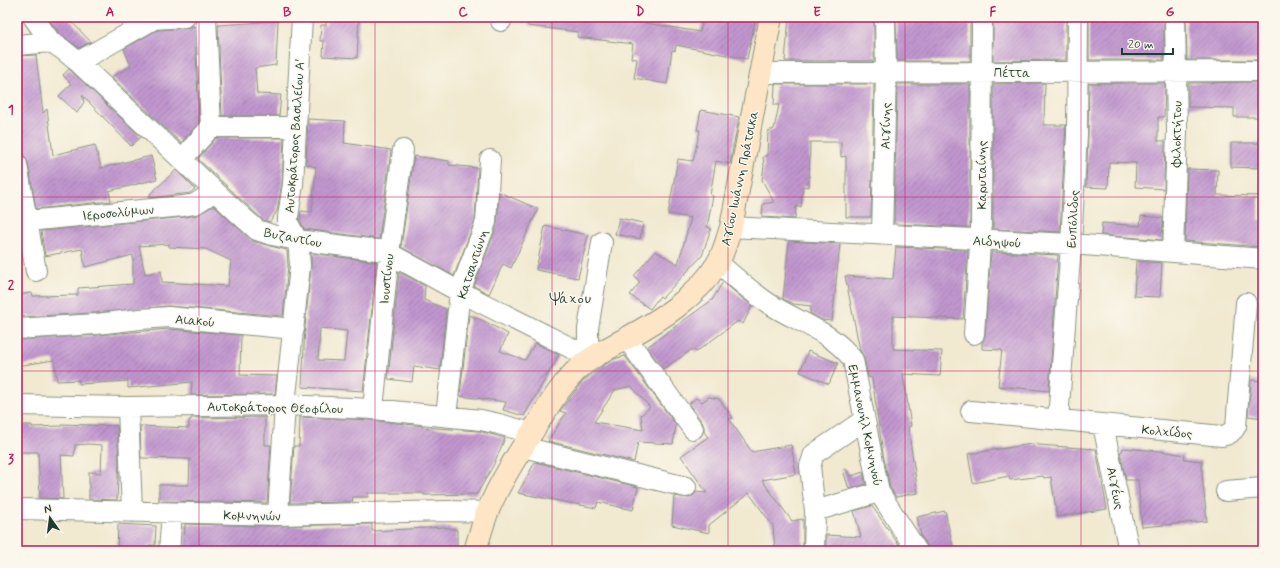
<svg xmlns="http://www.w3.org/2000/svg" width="1280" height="568" viewBox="0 0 1280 568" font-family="Mynerve,sans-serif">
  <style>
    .building { fill: url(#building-hatch); fill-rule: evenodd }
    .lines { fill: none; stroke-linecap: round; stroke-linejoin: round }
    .minor-casing { stroke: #889382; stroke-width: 22 }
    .secondary-casing { stroke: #889382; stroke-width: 24 }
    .minor { stroke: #fff; stroke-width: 20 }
    .secondary { stroke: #fee5c5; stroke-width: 22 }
    .grid { fill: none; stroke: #c2185b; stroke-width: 1; stroke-opacity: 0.55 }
    .labels { text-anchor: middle; stroke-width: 3; stroke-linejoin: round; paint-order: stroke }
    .street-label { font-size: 13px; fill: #1f3d34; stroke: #fbf7ec }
    .neighbourhood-label { font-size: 14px; letter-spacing: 1px; fill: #1f3d34; stroke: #fbf7ec }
    .neatline { fill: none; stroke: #c2185b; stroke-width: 1.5 }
    .grid-label { font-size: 13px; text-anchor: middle; font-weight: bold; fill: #c2185b }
  </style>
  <defs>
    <pattern id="building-hatch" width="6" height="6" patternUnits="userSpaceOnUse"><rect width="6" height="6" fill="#c196cf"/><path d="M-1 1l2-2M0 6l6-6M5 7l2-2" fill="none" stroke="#9c7ca9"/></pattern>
  </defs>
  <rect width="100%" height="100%" fill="#fbf7ec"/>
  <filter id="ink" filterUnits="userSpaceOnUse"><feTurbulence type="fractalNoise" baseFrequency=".025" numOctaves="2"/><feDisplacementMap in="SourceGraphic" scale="8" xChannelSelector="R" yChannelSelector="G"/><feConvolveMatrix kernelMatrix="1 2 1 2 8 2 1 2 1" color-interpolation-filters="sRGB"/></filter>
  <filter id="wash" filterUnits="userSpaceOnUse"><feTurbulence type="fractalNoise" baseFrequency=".012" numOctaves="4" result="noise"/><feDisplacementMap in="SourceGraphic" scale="16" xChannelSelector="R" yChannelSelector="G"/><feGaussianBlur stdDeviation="0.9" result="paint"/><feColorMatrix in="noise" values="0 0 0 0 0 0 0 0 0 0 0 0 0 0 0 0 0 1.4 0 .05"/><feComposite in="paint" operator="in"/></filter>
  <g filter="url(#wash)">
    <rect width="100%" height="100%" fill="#f1e9d0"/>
    <g id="blocks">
      <path class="building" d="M47,17H67L91,42L79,48L59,33Z
        M327,17L359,19L357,58L323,56L324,41H320L321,25H326Z
        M528,17H621V19L700,32L703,17H756L747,59L676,45L675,51L672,50L667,84L634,78L637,59L631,58L633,44L577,37L578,32L528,26Z
        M789,17H874V61H785Z
        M896,17H970V61H897Z
        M993,17H1066V60L993,61Z
        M1089,17H1164V60H1089Z
        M1186,17H1260L1261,60H1187Z
        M278,21L276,65L255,68L257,94L281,95L279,116H222L218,25Z
        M195,26L199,123L181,143L111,77L131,66L124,49L157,30L186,28Z
        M36,55L43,113L47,109L53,155L95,145L101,168L151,156L157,179L109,191L111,201L36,209L28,163L24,156L17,106V56Z
        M69,69L141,137L131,146L82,95L84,102L77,113L59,96L71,84L63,75Z
        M1262,82V117H1234V108L1188,107V83Z
        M1045,83L1044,125H1066L1060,232L993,229V84Z
        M1089,83H1165L1164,117H1158V141H1165L1164,189L1135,187L1136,163L1109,162L1108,188L1086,187L1088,135Z
        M775,84H874L871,217H846V156L841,157V142H810L809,187L803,186L801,207L796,206L795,219L762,217L763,204L774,202L762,180L764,166L763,157L767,155L768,131L774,129L779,105H774Z
        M897,84H970V227L894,224Z
        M701,110L739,117L730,164L716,161L710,195L713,196L707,227L711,228L702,256L662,298L660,296L650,309L630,295L640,282L634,276L655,251L678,264L691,218L668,214L678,159L693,161L700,130H697Z
        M308,119L345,121L344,143L391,150L379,239L304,229L300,220L301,211L312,212L316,167L306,164Z
        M216,138H284L282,183L277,211L270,222L263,220L198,159Z
        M1231,143H1262L1261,168L1231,167Z
        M414,156L449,161V165L478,168L475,220L454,276L401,247Z
        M1187,169L1218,170L1217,195L1259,196V220H1263L1262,247L1185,241Z
        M176,170L195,189L190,193L150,198V194Z
        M499,192L538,209L511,268L503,264L489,294L474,286L497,226Z
        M211,207H215L253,241L270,246L287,250L288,266L283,316L168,306L95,313L17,317V295L32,293L33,296L78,295V288L133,284V255L85,267L82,249L45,256L41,231L185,217L197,215ZM169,244V247L206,249L231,261L228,286L162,282L161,271L145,274L139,246Z
        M1141,216L1163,218L1162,240L1101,235L1102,223L1140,226Z
        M619,218L643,223L640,239L615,234Z
        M545,226L588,235L578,278L536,270Z
        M17,233L21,251L17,252Z
        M789,241L840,244L832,321L822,320L810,313L811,306L794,304L783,299Z
        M896,247L968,250L963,319L893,316V349L942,351L940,376L903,374L911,426L908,427L918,493L896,497L890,488L883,454L872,378L868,377L864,358L860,350L845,276L893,279Z
        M991,252L1058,255L1049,391L998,386L1002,350L982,349V342L985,335Z
        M311,253L377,262L363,391L302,387L305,327L311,267ZM320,328L347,331L344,361L318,360Z
        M1136,261L1162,263L1160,297L1134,296Z
        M399,272L425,286L424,300L446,309L440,370L414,366L412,382L388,379Z
        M723,282L752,306L743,324L738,321L696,352L693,349L663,369L647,347L712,300Z
        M469,315L484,321L508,334L500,351L525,360L535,343L559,355L524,416L503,410L506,402L460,396Z
        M169,329L241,335L240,375L277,376L275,394L191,395L192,382L128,388V381L79,384V380L57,381L54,360L17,366V340L97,335Z
        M808,351L838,363L829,384L800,372Z
        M625,356L676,425L673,444L638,442L634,462L548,441L566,413L560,411L583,381L604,365L614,359ZM631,386L650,407L641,415L643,430L594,422L615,390Z
        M1251,380L1263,381V418L1248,416Z
        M709,397L719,399L733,418L729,419L752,452L791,445L796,474L762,480L792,521L803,519V551H775L773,526L749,493L709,525V533L672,525L674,496L689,498L694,495L696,492L707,493L681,456L708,437L704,432V427L702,422L689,404L696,398L702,402Z
        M265,417V445H271L267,503L159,501V485H189L190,459L141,458L140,426L189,428V420H191V418Z
        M300,417L372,420L422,426V427L479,431L505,438L494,464L477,494L424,495L423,493H368V497H353L352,502L290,503L294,446H299Z
        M62,424L117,426L119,461L117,500L89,499V472L101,473L102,445L88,444L75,445L74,456L61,455L63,499L40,498L38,452H17V425H32V427L62,426Z
        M1038,443V445L1096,449L1107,509L1057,517L1051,477L1044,478L1043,476L1010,480L1009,476L973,483L968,454Z
        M1123,448L1160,451L1185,455L1184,459L1202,461V475L1207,521L1142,527L1138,480H1126L1120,453L1122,451Z
        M535,462L638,487L633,510L598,502L596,508L518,493Z
        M846,469L851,476L863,472L866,484L849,489L843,470Z
        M872,506L903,551H826V535L861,537L854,511Z
        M945,511L954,551H928L927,545L921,536L917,517Z
        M118,524L156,526L155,545H149L148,551H117Z
        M185,524L278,526L372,524V531L444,527L457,530V551H184Z"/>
    </g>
  </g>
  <g filter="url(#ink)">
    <use href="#blocks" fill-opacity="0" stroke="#889382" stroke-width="1"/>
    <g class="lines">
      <g class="minor-casing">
        <path id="minor" d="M33,17L51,42
          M501,21L502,17
          M17,45L51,42L62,49L78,62L237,212L257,230L272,235L297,240L385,251L460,292L591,358
          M78,62L154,19L185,17
          M760,73L1263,71
          M211,127H295
          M182,159L211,127L206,17
          M17,165L36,271
          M17,222L183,206L195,204L215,191
          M731,227L1071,244L1263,259
          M882,234L886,73L885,17
          M1173,252L1177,131L1175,17
          M718,263C734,276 750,291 768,303C797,322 833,332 853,360L879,492L917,551
          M17,329L96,324L140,319L169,317L294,329
          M974,334L981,230L982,17
          M627,339L693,429
          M591,358L588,339V329L602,242
          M17,405L128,407L285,405L373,409L481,420L499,424L531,433
          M128,407L132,512
          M373,409L389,253L403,150
          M971,411L1222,436C1228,435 1233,432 1236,426L1246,303
          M446,416L460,292L486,222L490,160
          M1058,420L1071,244L1077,135L1078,17
          M1103,425L1129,551
          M523,447L686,487
          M1226,491L1263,488
          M17,509L278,515L448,511L488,512
          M815,511L879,492
          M278,515L285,405L300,266L299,250L297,240L288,223V217L293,184L302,17
          M169,551L172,513
          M814,551L815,511L810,466L814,454L864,420"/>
      </g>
      <g class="secondary-casing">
        <path id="secondary" d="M475,551C479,538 482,526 487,513C499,483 518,454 536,426C549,405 562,383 581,366C595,354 611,347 627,338C660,320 697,297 717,264C724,253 727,239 731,227L771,17"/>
      </g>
      <use href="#minor" class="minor"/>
      <use href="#secondary" class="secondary"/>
    </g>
  </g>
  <path class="grid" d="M199,17V551M375,17V551M552,17V551M728,17V551M905,17V551M1081,17V551M17,197H1263M17,371H1263"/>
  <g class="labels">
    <g class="street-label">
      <text x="1012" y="77">Πέττα</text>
      <text transform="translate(885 126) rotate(-89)" y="5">Αιγίνης</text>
      <text transform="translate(1176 134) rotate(-89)" y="5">Φιλοκτήτου</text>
      <text transform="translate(294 136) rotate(-86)" y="5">Αυτοκράτορος Βασιλείου A'</text>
      <text transform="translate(981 175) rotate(-90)" y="5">Καρυταίνης</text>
      <text transform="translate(739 178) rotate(-78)" y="5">Αγίου Ιωάννη Πράτσικα</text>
      <text transform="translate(118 212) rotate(-5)" y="5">Ιεροσολύμων</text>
      <text transform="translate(1072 219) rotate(-87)" y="5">Ευπόλιδος</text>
      <text transform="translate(293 237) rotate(11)" y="5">Βυζαντίου</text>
      <text transform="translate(997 241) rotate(3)" y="5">Αιδηψού</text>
      <text transform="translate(472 264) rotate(-72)" y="5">Κατσαντώνη</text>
      <text transform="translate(386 279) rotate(-84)" y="5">Ιουστίνου</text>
      <text transform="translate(195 320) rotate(5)" y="5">Αιακού</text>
      <text transform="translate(275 407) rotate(1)" y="5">Αυτοκράτορος Θεοφίλου</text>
      <text transform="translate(866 425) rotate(78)" y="5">Εμμανουήλ Κομνηνού</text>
      <text transform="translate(1167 431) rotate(5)" y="5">Κολχίδος</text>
      <text transform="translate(1116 488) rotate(78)" y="5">Αιγέως</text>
      <text transform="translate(252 515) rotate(1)" y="5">Κομνηνών</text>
    </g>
    <g class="neighbourhood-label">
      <text x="571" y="303">Ψάχου</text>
    </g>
  </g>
  <rect width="1280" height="568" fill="none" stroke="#fbf7ec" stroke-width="44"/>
  <g transform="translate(50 518) rotate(346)" stroke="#fbf7ec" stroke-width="3" paint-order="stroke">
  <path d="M0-3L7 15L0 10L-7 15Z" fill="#1f3d34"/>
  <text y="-6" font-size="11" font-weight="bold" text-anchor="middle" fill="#1f3d34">N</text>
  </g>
  <path d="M1122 48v6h51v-6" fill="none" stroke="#1f3d34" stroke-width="2"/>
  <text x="1128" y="48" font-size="12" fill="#1f3d34" stroke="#fbf7ec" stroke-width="3" paint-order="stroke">20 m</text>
  <rect x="22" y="22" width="1236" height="524" class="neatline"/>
  <g class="grid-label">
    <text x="110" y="16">A</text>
    <text x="287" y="16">B</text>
    <text x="463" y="16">C</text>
    <text x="640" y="16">D</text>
    <text x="817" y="16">E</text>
    <text x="993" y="16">F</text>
    <text x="1170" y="16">G</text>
    <text x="11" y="114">1</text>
    <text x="11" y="289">2</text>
    <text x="11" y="463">3</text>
  </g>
</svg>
